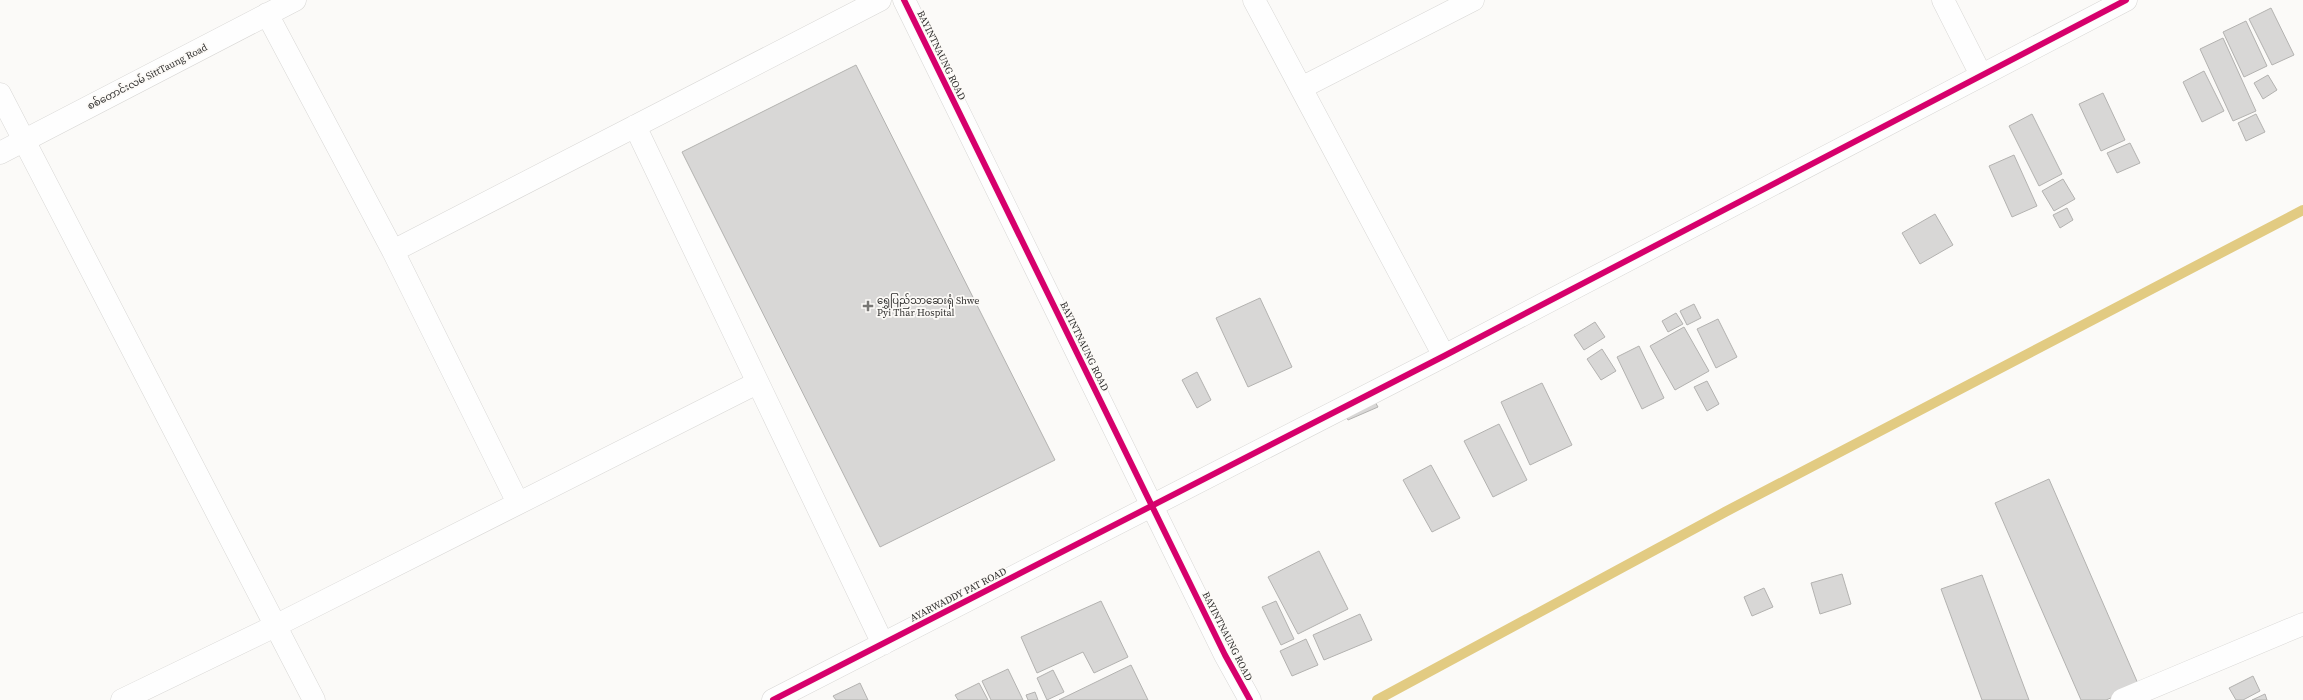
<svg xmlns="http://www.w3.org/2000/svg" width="2303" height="700" viewBox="0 0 2303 700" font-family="'Source Serif 4','Noto Sans Myanmar',serif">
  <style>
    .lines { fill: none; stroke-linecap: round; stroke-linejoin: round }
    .stream { stroke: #e2cb82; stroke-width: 10 }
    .building { fill: #d8d7d6; stroke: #b3b2b0 }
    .minor-casing { stroke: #d8d7d5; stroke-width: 23 }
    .minor { stroke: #fefefe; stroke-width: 22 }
    .cycleway-casing { stroke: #fcfaf7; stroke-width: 8 }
    .cycleway { stroke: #d6006c; stroke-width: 6 }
    .poi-dot { fill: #787775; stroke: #fcfaf7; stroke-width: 1.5 }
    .labels { text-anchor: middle; stroke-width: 3.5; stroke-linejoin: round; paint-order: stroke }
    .street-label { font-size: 10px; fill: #31302f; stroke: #fcfaf7 }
    .poi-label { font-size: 10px; fill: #31302f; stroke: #fcfaf7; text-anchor: start }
  </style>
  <rect width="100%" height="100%" fill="#fbfaf8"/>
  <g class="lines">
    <path class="stream" d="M1377,700L1725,512L2303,210"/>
  </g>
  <path class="building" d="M2271,8L2294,55L2272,65L2249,19Z
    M2246,21L2267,66L2244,77L2223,32Z
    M2223,38L2256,111L2233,121L2200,49Z
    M856,65L1055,460L880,547L682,152Z
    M2204,71L2224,111L2202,122L2183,82Z
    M2268,75L2277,90L2263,99L2254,83Z
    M2103,93L2125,140L2101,151L2079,104Z
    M2032,114L2062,174L2039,186L2009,126Z
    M2256,114L2265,132L2246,141L2238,123Z
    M2130,143L2140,163L2117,173L2107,153Z
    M2014,155L2037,206L2012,217L1989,166Z
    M2063,179L2075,199L2054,211L2042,191Z
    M2067,208L2073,220L2060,228L2053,215Z
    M1935,214L1953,245L1920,264L1902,233Z
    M1260,298L1292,367L1248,387L1216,318Z
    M1694,304L1701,318L1687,325L1680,311Z
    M1676,313L1683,324L1668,332L1662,321Z
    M1718,319L1737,357L1716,368L1697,329Z
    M1595,322L1605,337L1584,350L1574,335Z
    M1684,327L1709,371L1675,390L1650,346Z
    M1639,346L1664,398L1642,409L1617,357Z
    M1602,349L1616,371L1601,380L1587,359Z
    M1197,372L1211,400L1197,408L1182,380Z
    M1707,381L1719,404L1707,411L1694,387Z
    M1542,383L1572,445L1530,465L1501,402Z
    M1374,400L1378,407L1348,420L1345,414Z
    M1499,424L1527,480L1493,497L1464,441Z
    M1431,465L1460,518L1432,532L1403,480Z
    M2049,479L2139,686L2106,700H2081L1995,503Z
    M1319,551L1348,609L1298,634L1268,577Z
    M1842,574L1851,604L1820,614L1811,583Z
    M1982,575L2029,700H1982L1941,589Z
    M1764,588L1773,607L1752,616L1744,597Z
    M1101,601L1128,657L1094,673L1083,652L1037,673L1021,637Z
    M1276,601L1294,639L1281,645L1262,607Z
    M1360,614L1372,640L1324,660L1313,635Z
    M1306,639L1318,665L1292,676L1280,651Z
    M1131,665L1148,700H1059Z
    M1008,669L1023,700H991L982,681Z
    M1053,670L1064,692L1047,700L1037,678Z
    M2253,676L2260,691L2243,700H2236L2229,688Z
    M860,683L868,700H836L833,696Z
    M979,683L988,700H958L955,695Z
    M1035,692L1038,700H1028L1026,695Z
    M2265,694L2267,700H2252Z"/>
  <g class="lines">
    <g class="minor-casing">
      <path id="minor" d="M904,0L1225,655L1250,700
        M1254,0L1444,356
        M1943,0L1981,75
        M267,14L393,251L518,503
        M1301,88L1473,0
        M0,94L314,700
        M635,126L883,644
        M0,153L295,0
        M393,251L880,0
        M122,700L275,626L757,383
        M773,700L1444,356L2126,0
        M2122,700L2303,624"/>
    </g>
    <use href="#minor" class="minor"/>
    <g class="cycleway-casing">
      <path id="cycleway" d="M904,0L1225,655L1250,700
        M773,700L1444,356L2126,0"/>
    </g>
    <use href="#cycleway" class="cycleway"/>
  </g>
  <path class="poi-dot" d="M866 300h4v4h4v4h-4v4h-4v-4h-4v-4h4z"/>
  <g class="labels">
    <g class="street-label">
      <text transform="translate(942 55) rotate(64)" y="4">BAYINTNAUNG ROAD</text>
      <text transform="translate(147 76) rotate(-27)" y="4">စစ်တောင်းလမ် SittTaung Road</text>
      <text transform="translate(1085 346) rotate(64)" y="4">BAYINTNAUNG ROAD</text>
      <text transform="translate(958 594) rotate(-27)" y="4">AYARWADDY PAT ROAD</text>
      <text transform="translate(1228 636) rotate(63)" y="4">BAYINTNAUNG ROAD</text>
    </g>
    <g class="poi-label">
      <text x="877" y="304">ရွှေပြည်သာဆေးရုံ Shwe<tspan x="877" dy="12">Pyi Thar Hospital</tspan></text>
    </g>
  </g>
</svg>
